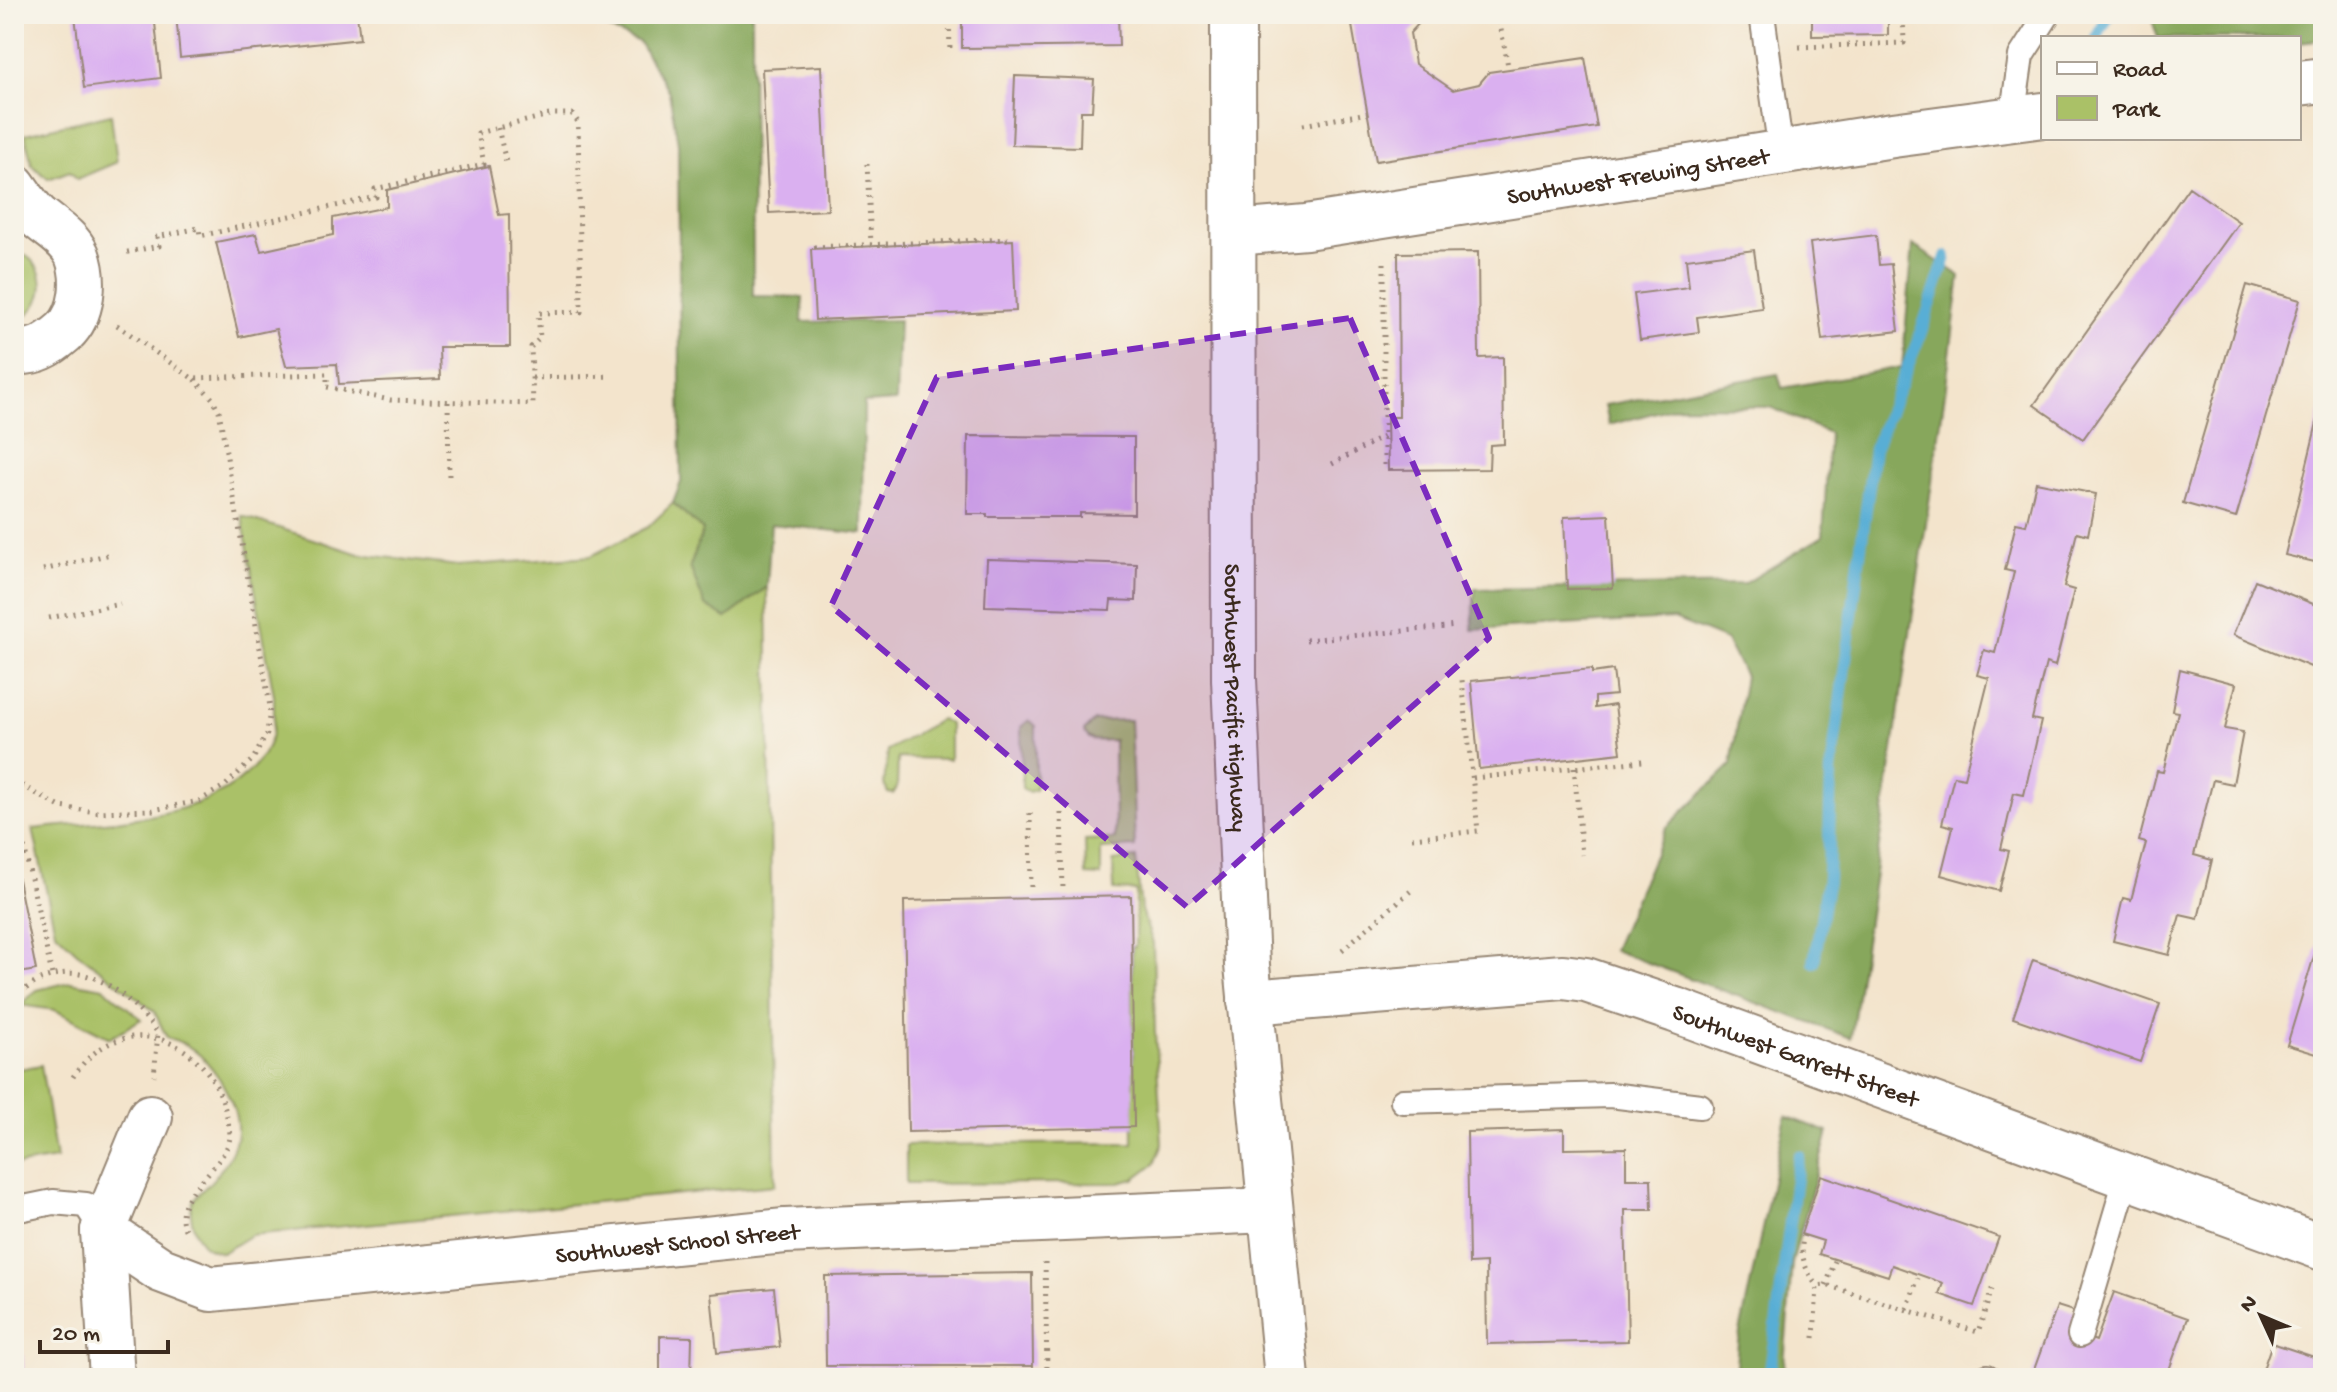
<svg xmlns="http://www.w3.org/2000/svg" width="2337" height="1392" viewBox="0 0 2337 1392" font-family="'Gochi Hand',sans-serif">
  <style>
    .green { fill: #aac167; stroke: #727642; stroke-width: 2 }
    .forest { fill: #87a75c; stroke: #61683d; stroke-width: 2 }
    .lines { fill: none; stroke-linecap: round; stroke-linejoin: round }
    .stream { stroke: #58aed5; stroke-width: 12 }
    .building { fill: #dab0f0 }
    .lane-casing { stroke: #978775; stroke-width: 28 }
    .street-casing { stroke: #978775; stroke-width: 48 }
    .highway-casing { stroke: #978775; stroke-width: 48 }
    .path { stroke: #978775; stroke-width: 5; stroke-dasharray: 2 6; stroke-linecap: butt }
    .lane { stroke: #fff; stroke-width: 24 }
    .street { stroke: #fff; stroke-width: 44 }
    .highway { stroke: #fff; stroke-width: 44 }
    .marked { fill: #7b2cbf; fill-opacity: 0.2; stroke: #7b2cbf; stroke-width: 6; stroke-dasharray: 16 10; stroke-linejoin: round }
    .labels { text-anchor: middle; stroke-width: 8; stroke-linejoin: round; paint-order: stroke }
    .street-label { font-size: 24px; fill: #3b2a1e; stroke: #f7f3e8 }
  </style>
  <rect width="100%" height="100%" fill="#f7f3e8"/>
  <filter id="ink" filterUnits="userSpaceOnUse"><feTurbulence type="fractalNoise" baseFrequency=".0125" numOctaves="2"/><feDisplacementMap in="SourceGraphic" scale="16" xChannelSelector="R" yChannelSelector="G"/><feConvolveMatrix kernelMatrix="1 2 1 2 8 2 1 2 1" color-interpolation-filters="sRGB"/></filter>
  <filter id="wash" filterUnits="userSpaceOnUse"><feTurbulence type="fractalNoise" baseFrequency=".006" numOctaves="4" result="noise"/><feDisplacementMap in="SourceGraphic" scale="32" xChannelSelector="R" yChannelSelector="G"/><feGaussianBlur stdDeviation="1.8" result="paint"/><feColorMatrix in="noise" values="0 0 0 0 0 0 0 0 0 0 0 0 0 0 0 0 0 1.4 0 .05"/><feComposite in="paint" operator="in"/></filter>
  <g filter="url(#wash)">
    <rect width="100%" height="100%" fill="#f3e4cc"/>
    <path class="green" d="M111,114L117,162L77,179L70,171L48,179L32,165L25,134Z
      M14,251C52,260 50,311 14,321Z
      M673,503L703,530L690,567L726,618L767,587L775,1185L251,1235L222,1253C216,1251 210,1250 205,1246C195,1238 187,1213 193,1201C197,1193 209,1185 214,1178C245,1143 243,1117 219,1078C207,1060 189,1042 167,1038L154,1011L77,952L55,931L33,829C107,820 231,823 268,745C275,731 274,712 274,696L242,516L359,554L458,566L591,556L648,527Z
      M941,719L950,725V759L898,758L897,788L893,794L888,793L884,784L888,750Z
      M1029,720L1036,726V785L1035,790L1029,792L1022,788L1021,727Z
      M1130,720L1135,847L1101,849V876L1086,875L1085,840L1115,839L1114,740C1101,740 1090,744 1084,731L1094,721Z
      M1136,858L1141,910L1153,943L1155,1032L1162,1144L1154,1164L1134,1179L1119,1183L906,1184V1145L1133,1143L1132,947H1135L1136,891L1114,890L1113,861Z
      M70,982L104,988L141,1019L110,1038L55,1010L20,1005L37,990Z
      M41,1065L56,1159L14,1166V1070Z"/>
    <path class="forest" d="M608,14H752L753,296L803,297L802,322L899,320L896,401L864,403L863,534L771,524L767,587L726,618L705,605L690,567L703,530L673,503L681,482L678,143L669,92L639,42L604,27Z
      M2150,14H2323V39L2299,42V38H2158Z
      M1913,245L1960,276L1946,386L1851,1038L1613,950L1666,828L1731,765L1745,676L1726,640L1674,619L1472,630L1475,589L1744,584L1823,536L1829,433L1770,407L1679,406L1609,425L1605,405L1778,374L1782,388L1902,367Z
      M1786,1116L1828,1132L1792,1263L1783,1378H1735L1738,1342Z"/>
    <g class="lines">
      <path class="stream" d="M2096,38L2110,14
        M1814,962L1828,878L1831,771L1874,449L1919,338L1946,257
        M1769,1378L1799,1156"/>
    </g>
    <g id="blocks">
      <path class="building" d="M94,14H154L161,78L84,88L75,16Z
        M176,14H357L360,39L180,58Z
        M962,14H1118L1119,46L962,48Z
        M1350,14H1419L1421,21L1410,33L1415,64L1453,90L1479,84L1489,72L1585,58L1597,127L1376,161Z
        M1812,14H1888V35L1812,36Z
        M821,66L828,210L769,213L762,69Z
        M1015,76L1094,79L1092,111H1081L1080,147L1012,145Z
        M489,166L499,215L509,214L510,347H439L440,379L339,384L337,364L286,366L276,329L239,337L216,242L256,234L261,251L333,235V218L387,207V190Z
        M2189,187L2239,222L2083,439L2034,405Z
        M1876,235L1879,265L1891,264L1899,331L1822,340L1810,243Z
        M1013,240L1016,311L815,320L811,249Z
        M1754,250L1762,308L1697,317L1699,332L1640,340L1634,294L1689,287L1686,259Z
        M1478,252L1479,358L1503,357L1504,444L1490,445L1489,469L1388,470L1387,417H1399L1398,253Z
        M2247,285L2300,300L2236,518L2183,503Z
        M2322,402H2323V564L2285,555Z
        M968,436L1134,437V514L1080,513V517H987V514H967Z
        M2036,482L2096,494L2088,535L2077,532L2064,587L2074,590L2055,666L2046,663L2032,719L2041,721L2024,795L2014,793L2001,849L2009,851L1999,891L1941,875L1953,827L1942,824L1954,776L1964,778L1989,678L1977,675L1984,650L1995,653L2014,572L2005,570L2016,523L2026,525Z
        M1609,515L1613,588L1567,589L1564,517Z
        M987,559L1137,564L1136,601L1111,600L1110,610L985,606Z
        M2255,580L2323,608V672L2233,635Z
        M1592,669V673L1613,670L1616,695L1595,697V708L1615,705L1621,753L1479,769L1471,681Z
        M2180,669L2236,684L2225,729L2243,732L2233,784L2213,780L2194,855L2212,860L2198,919L2180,915L2169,955L2113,941L2123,898L2131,900L2146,843L2139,841L2157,771L2163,772L2178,712L2172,711Z
        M14,859L36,970L14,974Z
        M1131,896L1134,1127L908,1132L904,901Z
        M2322,930H2323V1056L2287,1045Z
        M2033,960L2160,1004L2140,1062L2013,1018Z
        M1564,1129V1149L1626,1148V1179H1651L1652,1210H1625L1628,1341L1487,1344L1486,1263L1469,1264L1467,1132Z
        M1821,1175L1999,1237L1974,1306L1939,1294L1943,1283L1892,1265L1888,1276L1819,1254L1823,1241L1801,1234Z
        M1032,1273L1033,1366H826L825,1276Z
        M774,1288L780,1347L717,1353L711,1294Z
        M2114,1292L2188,1318L2166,1378H2031L2057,1306L2076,1312L2080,1335L2096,1341Z
        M660,1336L692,1337L691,1378H660Z
        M2272,1343L2323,1360V1378H2260Z
        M23,1354L25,1378H14V1355Z"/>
    </g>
  </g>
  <g filter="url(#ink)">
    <use href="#blocks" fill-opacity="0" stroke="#978775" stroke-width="2"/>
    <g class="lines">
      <g class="lane-casing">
        <path id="lane" d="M1762,14L1781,153
          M2012,119L2021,56L2048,14
          M1403,1101L1610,1095L1700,1106
          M14,1210L53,1202L86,1205L103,1231
          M2080,1335L2127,1176
          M1987,1377L1988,1378"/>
      </g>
      <g class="street-casing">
        <g id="street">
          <path d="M2299,83L2323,80"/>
          <path d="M14,186C21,196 28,207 37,216C50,228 69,237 77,255C86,279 83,314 64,332C49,345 34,355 14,351"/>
          <path id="s1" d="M1234,233L1306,227L1893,135L2043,115"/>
          <path id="s2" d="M1250,1002L1563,977L1586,980L1675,1010L2323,1248"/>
          <path id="s3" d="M103,1231L161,1270L211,1289L785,1231L1270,1210"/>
          <path d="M112,1378L103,1231L150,1117"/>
        </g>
      </g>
      <g class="highway-casing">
        <g id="highway">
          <path id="s4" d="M1233,14L1234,679L1247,965L1287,1378"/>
        </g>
      </g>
      <path class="path" d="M949,14L950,52
        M1498,14L1508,66
        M1799,47L1904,43L1903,14
        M1303,125L1368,113
        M498,128L506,162
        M867,164L871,244
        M814,247L1010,239
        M1384,263V466
        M117,325L192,378L327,374V387L390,400L533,404L531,347L540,338L538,313L581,312L578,122L572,114H553L478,133L484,164L375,189L376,197L200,236L199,228L157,237L159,246L123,253
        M532,378L611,376
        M448,402L449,478
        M1332,464L1385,436
        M43,570L111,554
        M49,618L120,604
        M1306,640L1457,626
        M1574,767L1582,855
        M14,771L23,786L60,807L96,812L153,810L199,801L226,785L253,759L267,734L270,707L267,689L219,411L213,399L194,379
        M1473,778L1643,761
        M14,788L23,786
        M14,800L52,975
        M1030,813L1031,890
        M1061,813L1063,889
        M1412,838L1478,831L1462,680
        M1342,950L1414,888
        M14,999C69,946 120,983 158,1033L154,1076
        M73,1077C119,1005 209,1037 226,1113C228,1120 230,1130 230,1137C226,1169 166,1198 186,1231
        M1804,1235C1798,1252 1806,1272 1817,1286
        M1826,1285L1835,1261
        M1907,1309L1918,1278
        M1814,1338L1817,1286L1826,1285L1978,1332L1993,1286
        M827,1373L1047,1372L1045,1261"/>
      <use href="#lane" class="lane"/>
      <use href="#street" class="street"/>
      <use href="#highway" class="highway"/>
    </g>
  </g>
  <path class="marked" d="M1350,318L1489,638L1187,907L831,606L937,377Z"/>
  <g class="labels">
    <g class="street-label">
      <text dy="8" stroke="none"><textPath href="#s1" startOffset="408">Southwest Frewing Street</textPath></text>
      <text dy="8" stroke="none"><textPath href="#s4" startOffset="684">Southwest Pacific Highway</textPath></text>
      <text dy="8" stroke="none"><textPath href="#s2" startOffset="560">Southwest Garrett Street</textPath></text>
      <text dy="8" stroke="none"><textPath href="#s3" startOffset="592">Southwest School Street</textPath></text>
    </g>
  </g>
  <rect width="2337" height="1392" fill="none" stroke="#f7f3e8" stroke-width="48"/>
  <rect x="2041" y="36" width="260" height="104" fill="#f7f3e8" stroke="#aca397" stroke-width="2"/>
  <rect x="2057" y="62" width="40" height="12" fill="#ffffff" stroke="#aca397" stroke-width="2"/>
  <text x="2113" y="76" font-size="24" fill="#3b2a1e">Road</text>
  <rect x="2057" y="96" width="40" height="24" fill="#aac167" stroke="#aca397" stroke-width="2"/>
  <text x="2113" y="116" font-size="24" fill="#3b2a1e">Park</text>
  <g transform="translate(2261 1316) rotate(314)" stroke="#f7f3e8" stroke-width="6" paint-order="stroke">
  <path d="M0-6L14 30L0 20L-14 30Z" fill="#3b2a1e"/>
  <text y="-12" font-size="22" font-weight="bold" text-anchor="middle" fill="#3b2a1e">N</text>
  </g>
  <path d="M40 1340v12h128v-12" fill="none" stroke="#3b2a1e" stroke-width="4"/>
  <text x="52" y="1340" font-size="24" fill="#3b2a1e" stroke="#f7f3e8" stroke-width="6" paint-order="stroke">20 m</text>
</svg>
